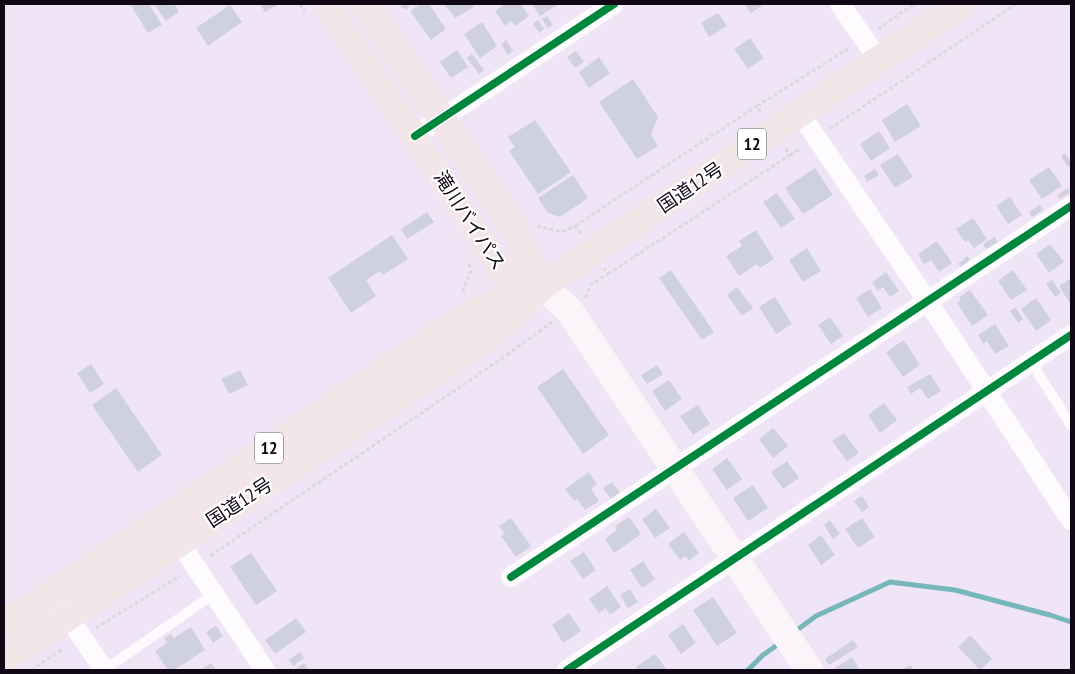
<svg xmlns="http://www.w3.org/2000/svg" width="1075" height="674" viewBox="0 0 1075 674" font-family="'PT Sans Narrow','Noto Sans JP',sans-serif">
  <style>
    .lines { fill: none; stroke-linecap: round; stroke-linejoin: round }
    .stream { stroke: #77b7ba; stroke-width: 5 }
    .building { fill: #d0d1e0 }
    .path { stroke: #dcd9de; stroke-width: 3; stroke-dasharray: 4 2.5; stroke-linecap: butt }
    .lane { stroke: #fdfbfe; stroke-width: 10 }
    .street { stroke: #fdfbfe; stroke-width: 20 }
    .secondary { stroke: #f9f5f8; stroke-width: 28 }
    .highway { stroke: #f2e6e9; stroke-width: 28 }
    .cycleway-casing { stroke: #fff; stroke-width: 11 }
    .cycleway { stroke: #00873e; stroke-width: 8 }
    .labels { text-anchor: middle; stroke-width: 4.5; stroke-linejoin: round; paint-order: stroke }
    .shield { fill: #fff; stroke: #58525c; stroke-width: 1 }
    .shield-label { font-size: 18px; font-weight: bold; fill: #110816 }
    .street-label { font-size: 19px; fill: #110816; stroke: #fff }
  </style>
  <rect width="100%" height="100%" fill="#f0e4f7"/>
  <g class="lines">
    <path class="stream" d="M793,633L816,616L890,582L955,590L1050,615L1071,622
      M748,670L763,655L780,643"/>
  </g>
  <path class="building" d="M130,4H149L162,25L148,33Z
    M154,4H174L179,12L166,21Z
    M260,4H279L265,12Z
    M402,4H409L408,9L401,8Z
    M420,4H429L446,29L431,40L410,11Z
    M444,4H473L474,7L455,18Z
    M505,4H521L529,16L515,26L511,21L505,26L495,11Z
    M532,4H559L540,16Z
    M744,4H764L751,13Z
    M230,5L242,22L208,46L196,28Z
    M718,13L727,26L709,37L701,23Z
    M547,16L553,25L548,28L542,19Z
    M538,20L544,29L539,33L533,24Z
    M482,22L497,46L480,58L464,34Z
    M750,38L764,58L748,69L734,49Z
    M506,40L513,51L508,55L501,44Z
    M457,50L468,67L451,78L440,62Z
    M576,51L584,62L575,68L567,57Z
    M472,54L484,70L479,74L467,58Z
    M599,57L610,73L589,88L579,72Z
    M633,79L658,117L651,135L658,146L637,159L599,102Z
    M907,104L921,126L895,142L882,120Z
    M535,120L571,172L538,194L509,151L515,147L508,137Z
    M879,131L890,148L871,161L860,144Z
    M1065,153L1071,162V165L1068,167L1061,156Z
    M898,154L913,177L895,188L880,165Z
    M1049,167L1062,186L1042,199L1029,180Z
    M815,168L833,195L803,214L785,188Z
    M875,169L879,175L867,182L864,176Z
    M573,175L588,198L560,217L548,213L538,198Z
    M1068,188L1070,192L1060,199L1057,195Z
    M777,193L795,219L781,228L763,202Z
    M1010,197L1022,215L1008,224L996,206Z
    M1040,205L1043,210L1032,217L1029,212Z
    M427,212L434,222L407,239L401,229Z
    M973,218L987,239L974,248L968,240L965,242L956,229Z
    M756,230L774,259L760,268L757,264L739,276L726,256L742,246L739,241Z
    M392,235L408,259L383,275L380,271L366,280L376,296L351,313L328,278Z
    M995,237L998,242L986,249L983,244Z
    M937,241L952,263L939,272L931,260L924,264L918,254Z
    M1050,244L1064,262L1049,273L1036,254Z
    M807,248L821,271L803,282L789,260Z
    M967,256L970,260L961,267L958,264Z
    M671,270L714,332L702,340L659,278Z
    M1013,270L1027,290L1011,300L998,281Z
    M886,272L899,291L890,297L883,287L878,291L872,282Z
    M1071,278V305L1059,286Z
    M1052,280L1061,293L1055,297L1046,284Z
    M737,287L753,308L742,316L727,295Z
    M870,289L882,308L868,317L856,298Z
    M970,290L988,315L972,326L957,303L961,300L959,297Z
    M775,297L792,324L776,334L759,307Z
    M1036,298L1051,320L1036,331L1021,309Z
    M1015,307L1023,319L1018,323L1010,311Z
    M830,317L843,336L831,344L818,325Z
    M995,324L1009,346L995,354L987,341L983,344L978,335Z
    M904,340L920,365L903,377L886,352Z
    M91,364L104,384L90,393L77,373Z
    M657,365L663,374L647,384L641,375Z
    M563,369L609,435L583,454L537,387Z
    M240,370L248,385L229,394L221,379Z
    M930,374L941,391L928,399L920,388L911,394L907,387Z
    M669,380L682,399L665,411L652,391Z
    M116,388L162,455L138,472L92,405Z
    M884,403L897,420L880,433L868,415Z
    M698,405L710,424L693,435L680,416Z
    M773,428L788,446L773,458L759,439Z
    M844,433L859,453L847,461L832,441Z
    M727,458L742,479L727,490L712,469Z
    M787,461L799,478L783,489L771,472Z
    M589,472L597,484L591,489L599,501L585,510L577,499L574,501L565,489Z
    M612,482L620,493L611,499L603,488Z
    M753,485L768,508L748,521L733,498Z
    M862,496L869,507L862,512L854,501Z
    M656,509L670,528L655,538L642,519Z
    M629,517L641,534L614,553L605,539L617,530L615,526Z
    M511,518L531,546L516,557L501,536L505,534L499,526Z
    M862,518L875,537L858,548L845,529Z
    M830,520L840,534L833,539L824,525Z
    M684,532L699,553L689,561L685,556L680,560L668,544Z
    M821,535L835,555L821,565L808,545Z
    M584,552L596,570L583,579L570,561Z
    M251,553L277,591L256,605L230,567Z
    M643,561L655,579L642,588L630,570Z
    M607,586L621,607L610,615L606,608L599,613L589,599Z
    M630,589L638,602L628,608L620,595Z
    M713,597L737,633L717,646L693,610Z
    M569,613L581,631L563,643L552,625Z
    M296,618L306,632L275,654L265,640Z
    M683,624L696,643L681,654L668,635Z
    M216,626L223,636L213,643L206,632Z
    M191,627L205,650L174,670H168L155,651L167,643L164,638L171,634L174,638Z
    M970,635L992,659L980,670L958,647Z
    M853,640L858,647L829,665L825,659Z
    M300,652L304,658L293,666L289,660Z
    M655,654L667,670H639L636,667Z
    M852,657L860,670H837L835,668Z
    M211,663L216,670H200Z
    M304,663L309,670H294Z
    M910,665L914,670H901Z"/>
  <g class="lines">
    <path class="path" d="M300,4L305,12
      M878,29L914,4
      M757,106L849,48
      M830,129L1016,4
      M790,155L802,148
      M537,226L562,232L575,226L581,234
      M575,226L757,106L762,114
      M608,274L790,155L785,148
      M464,292L463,290L471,271L469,262
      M586,298L590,285L608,274L604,268
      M507,355L552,322
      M210,556L507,355
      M96,628L180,576
      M31,670L63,649"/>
    <path class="lane" d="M1031,362L1071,425
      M104,670L214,594"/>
    <path class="street" d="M840,4L878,59
      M799,112L928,302L1071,520
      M415,136L614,4
      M179,542L265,670
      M511,577L1071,206
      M52,593L104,670
      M567,670L1071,335"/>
    <path class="secondary" d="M542,286L569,310L809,670"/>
    <path class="highway" d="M327,4L505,275L542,286
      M365,4L513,226L542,286
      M4,625L476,310L534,289
      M4,659L493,334L542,286L962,4"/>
    <g class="cycleway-casing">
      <path id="cycleway" d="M415,136L614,4
        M511,577L1071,206
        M567,670L1071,335"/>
    </g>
    <use href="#cycleway" class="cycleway"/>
  </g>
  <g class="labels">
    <g class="shield">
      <rect x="738" y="128.5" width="28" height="31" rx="4"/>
      <rect x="255" y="432.5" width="28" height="31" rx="4"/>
    </g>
    <g class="shield-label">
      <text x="752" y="150">12</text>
      <text x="269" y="454">12</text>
    </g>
    <g class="street-label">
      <text transform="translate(690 187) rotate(-34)" y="7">国道12号</text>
      <text transform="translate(470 220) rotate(57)" y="7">滝川バイパス</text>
      <text transform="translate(239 502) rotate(-33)" y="7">国道12号</text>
    </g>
  </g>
  <rect width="1075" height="674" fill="none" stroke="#110816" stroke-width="10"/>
</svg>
